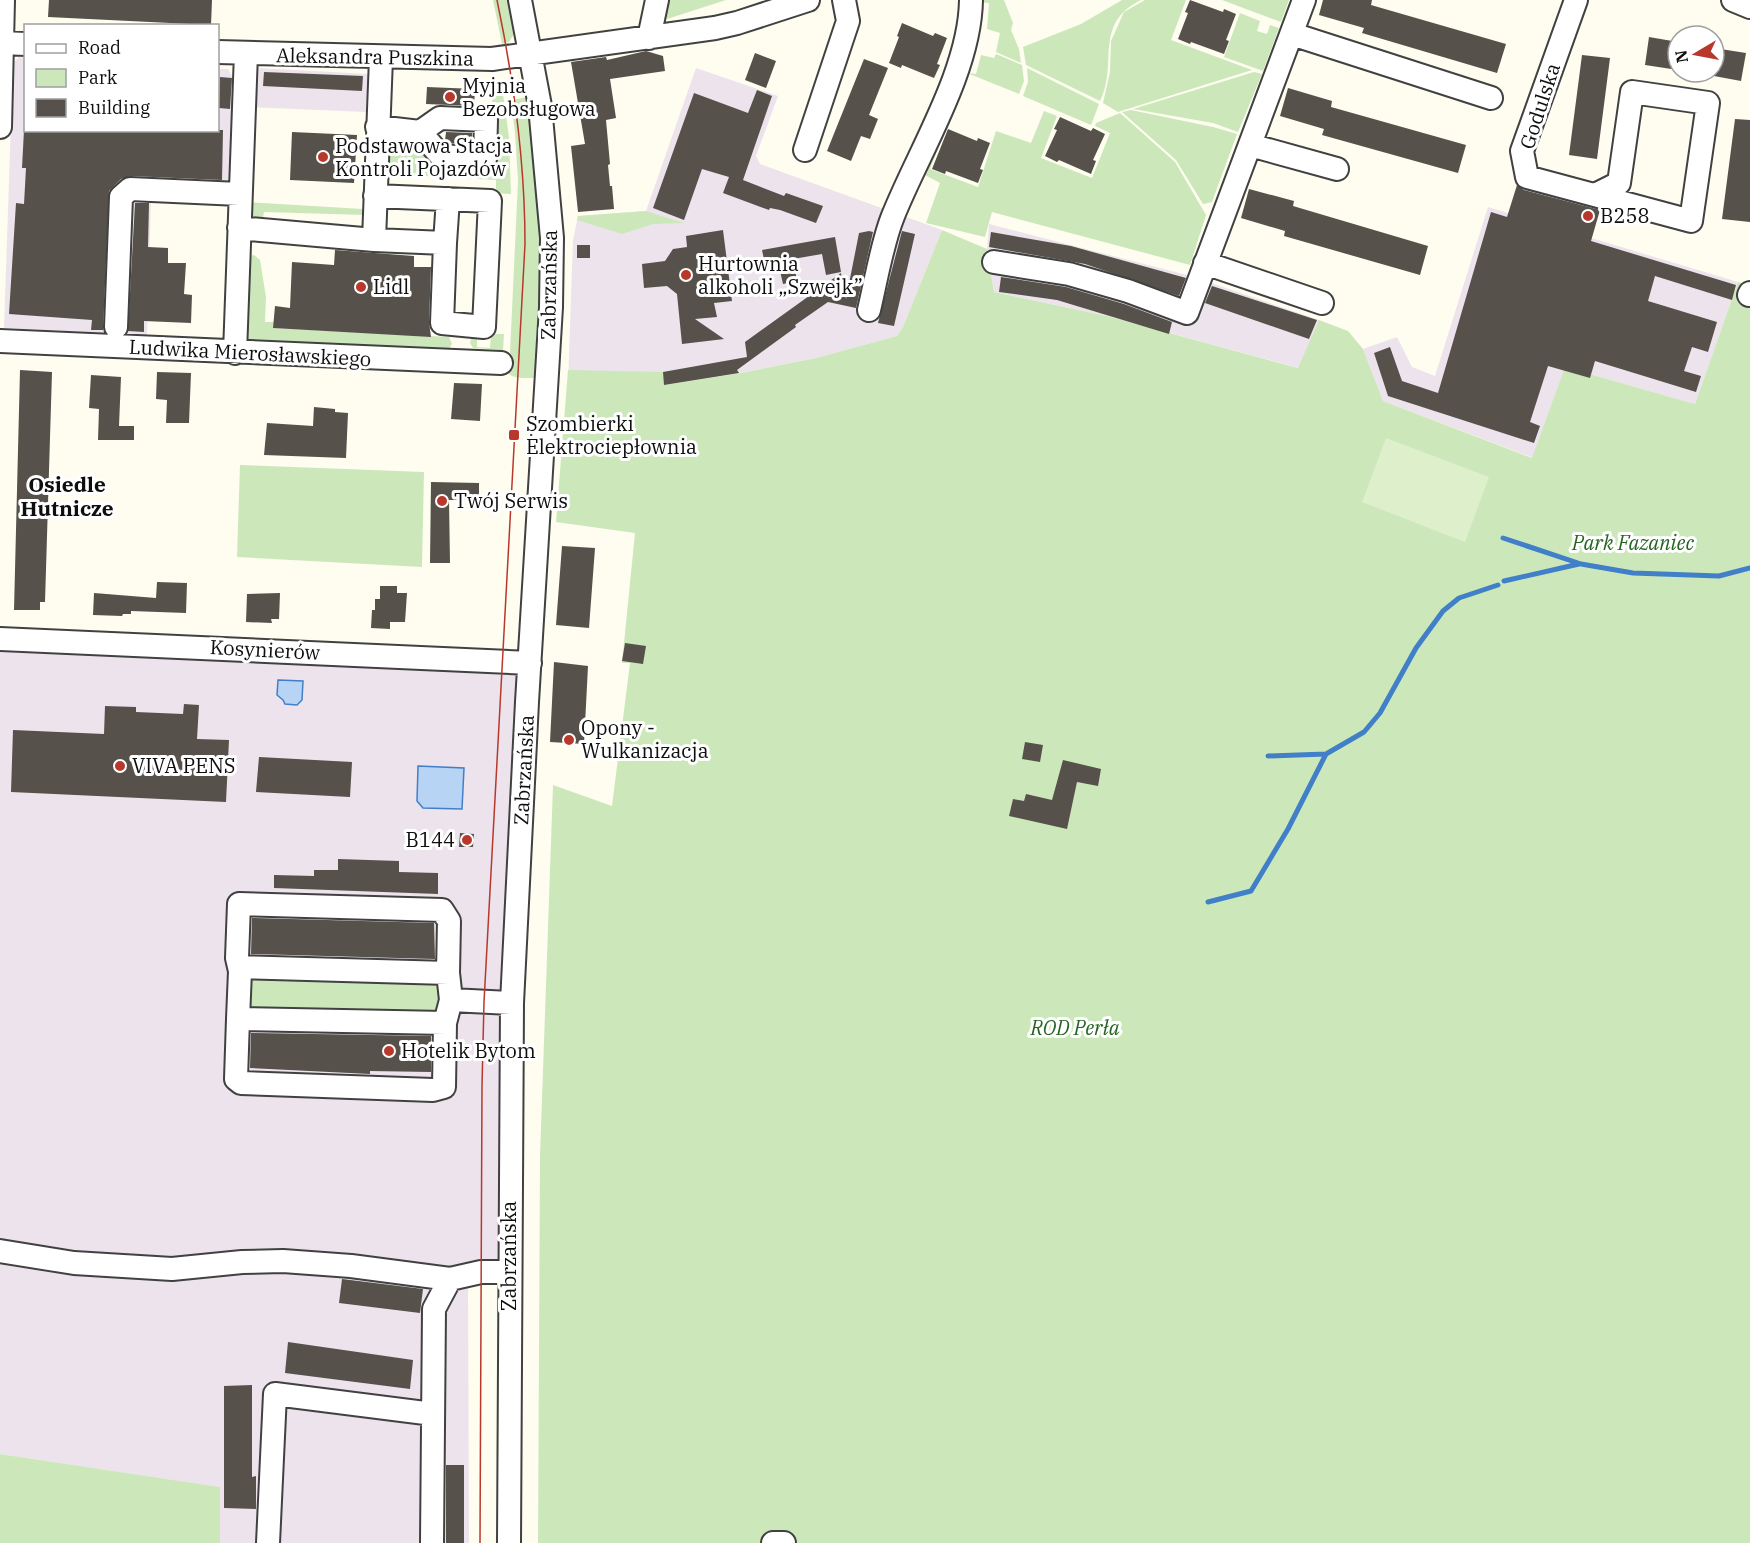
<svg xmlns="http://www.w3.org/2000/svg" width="1750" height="1543" viewBox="0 0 1750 1543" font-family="'IBM Plex Serif',serif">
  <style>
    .industrial { fill: #ece3ec }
    .green { fill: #cce8bb }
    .pitch { fill: #deefcc }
    .water { fill: #b7d4f4; stroke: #417fc8; stroke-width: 1.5 }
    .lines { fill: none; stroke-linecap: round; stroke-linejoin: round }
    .stream { stroke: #417fc8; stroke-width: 5 }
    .building { fill: #56514b }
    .minor-casing { stroke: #414141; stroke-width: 26 }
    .minor { stroke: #fff; stroke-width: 22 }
    .tram { stroke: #b9382c; stroke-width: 1.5 }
    .poi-dot { fill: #b9382c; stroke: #fff; stroke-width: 2 }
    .labels { text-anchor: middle; stroke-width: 6; stroke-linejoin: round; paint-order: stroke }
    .street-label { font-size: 20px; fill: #0e0e0e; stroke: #fff }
    .poi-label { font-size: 20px; fill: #0e0e0e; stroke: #fff; text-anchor: start }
    .park-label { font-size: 20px; font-style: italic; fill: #256321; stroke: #fff }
    .neighbourhood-label { font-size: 21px; font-weight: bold; fill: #0e0e0e; stroke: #fff }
  </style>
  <rect width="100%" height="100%" fill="#fefdf0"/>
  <path class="industrial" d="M19,57L25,58L26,130H218V69H228L233,78L230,184L151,200L147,335L4,328L13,63Z
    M257,68L369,74L366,112L249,107L252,76Z
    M696,68L778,96L756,156L760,164L942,230L903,327L897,336L816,358L741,373L664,385H568L573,240L578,216L646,211Z
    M1488,207L1738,282L1695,404L1565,367L1533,458L1383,401L1363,349L1397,337L1412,367L1435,376Z
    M989,224L1191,276L1319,320L1299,368L1107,316L994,292L987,249Z
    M0,639L530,663L509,1272L468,1283L469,1543H220L219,1487L0,1454Z"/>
  <path class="green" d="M493,0H511L517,29L509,42L502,44Z
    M661,0H726L664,20Z
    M978,0H1004L1013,23L1011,30L1019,49L1021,63L996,52L1000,33L987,29L989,3L976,2Z
    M1122,0H1141C1092,24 1119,65 1100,101L1026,65L1023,47L1081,24Z
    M1145,0H1186L1171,40L1252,70L1118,112L1103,103L1110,72L1111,41L1124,12Z
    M1222,0H1289L1281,22Z
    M1240,13L1260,21L1257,31L1267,34L1270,25L1279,28L1263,71L1224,57Z
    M996,54L1022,65L1024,81L1019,94L967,73L976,74L981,55L994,58Z
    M1027,68L1099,104L1091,125L1023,96L1028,82Z
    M1254,72L1262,74L1238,132L1213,123L1133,109Z
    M492,80H501L509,137L511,194L496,193V180L389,174V145L398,138H409L437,166L491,168Z
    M527,97L533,149L542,257L535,378C527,378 515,379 509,374L518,181L515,133L511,103L512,100Z
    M1131,110L1213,127L1237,134L1212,202L1203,204L1176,160L1122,112Z
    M1044,111L1057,116L1041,158L1092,178L1110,133L1095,126L1096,123L1120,113L1175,162L1206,215L1190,265L992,212L985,237L926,223L940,183L921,173L937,142L940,143L930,169L978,187L996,131L1031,143Z
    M246,202L363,209L366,215L264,212L262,224L252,222Z
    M646,211L684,223L653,224L622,234L577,220L578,216Z
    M942,230L987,249L994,292L1107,316L1298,368L1319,320L1348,331L1363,349L1383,401L1532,458L1565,367L1695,404L1738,282L1750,285V1543H538L540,1156L553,785L612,806L630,663H622L635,533L556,522L568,370L663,372L665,385L741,373L816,358L897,336L903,327Z
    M254,255L260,260L266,297L265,322H274V328L449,337L452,344L449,349L243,340L248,256Z
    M491,334H504L503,350L473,348L470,343L472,336H477V347L490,348Z
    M240,465L424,472L422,567L237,557Z
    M250,973L439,978L438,1017L248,1011Z
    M0,1454L220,1487V1543H0Z"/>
  <path class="pitch" d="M1386,438L1489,477L1465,542L1362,502Z"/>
  <path class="water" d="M278,680L303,681L302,700L297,705L285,704L283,700L277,695Z
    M418,766L464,768L462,809L423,808L417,801Z"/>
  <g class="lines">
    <path class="stream" d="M1503,538L1581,564L1633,573L1719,576L1750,568
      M1504,581L1579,564
      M1268,756L1326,754L1364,732L1380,713L1416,648L1443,611L1459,598L1498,585
      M1208,902L1251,891L1288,829L1326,754"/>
  </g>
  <path class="building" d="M49,0H212L211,25L48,17Z
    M1190,0L1223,12L1224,9L1236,14L1226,40L1229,41L1224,54L1191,42L1190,44L1178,39L1188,13L1185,12Z
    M1323,0H1372L1371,5L1506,44L1497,73L1362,33L1364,28L1319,15Z
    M902,23L933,36L935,33L947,38L937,64L940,65L934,78L902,65L901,68L889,63L899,37L897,36Z
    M1649,37L1678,42V70L1645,65Z
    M1714,48L1746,53L1741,81L1714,76Z
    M646,51L663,56L665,71L610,79L616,118L606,120L610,164L608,165L610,186H612L614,209L578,212L571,146L585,144L571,62L606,57L607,60Z
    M755,53L776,61L766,88L745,80Z
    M1582,55L1610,58L1597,159L1569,155Z
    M864,59L888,68L869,115L878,119L870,139L861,136L851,161L827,151Z
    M264,72L363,76L362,91L263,86Z
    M220,77L232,78L230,109L219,108Z
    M427,87L475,89L474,106L426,104Z
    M1288,88L1332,101L1331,107L1466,145L1458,173L1322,135L1324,129L1280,116Z
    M757,90L772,96L743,180L784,196L786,193L823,206L816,223L780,210L770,208L769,210L723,193L729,177L702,169L684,220L653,208L694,93L748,113Z
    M1060,117L1091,131L1093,128L1105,134L1093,160L1096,161L1091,174L1059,160L1057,162L1045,156L1057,130L1054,129Z
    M1735,119L1750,120V222L1722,219Z
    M948,129L977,141L978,138L990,143L980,169L983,170L978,183L946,171L945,174L932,169Z
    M24,130H223L222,180L131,176L121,179L109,191L103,330H91L92,320L9,314L16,203L24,204L26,168H22Z
    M292,132L357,135L354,183L290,180Z
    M446,132L472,133V145L447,143L445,141Z
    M1517,185L1524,190L1600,210L1591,241L1736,285L1732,300L1655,276L1648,301L1717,322L1708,352L1692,347L1684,371L1701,376L1696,392L1595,361L1590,378L1548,366L1530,422L1540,426L1534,443L1388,396L1374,353L1390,347L1402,381L1438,393L1491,212L1507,217Z
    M1249,189L1294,201L1293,206L1428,246L1420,275L1284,236L1285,231L1241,218Z
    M135,203H149L148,247L168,248V263H186L184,294L192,295L191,323L144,321V332L128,331Z
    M723,230L732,301L714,303L717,317L695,319L724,339L682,344L677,294L667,286L644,288L642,264L665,261L673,249L687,247L686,236Z
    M869,231L873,232L856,308L828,302L795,325L796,327L737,370L739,373L664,385L663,372L747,357L745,342L841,273L846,299L859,233Z
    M902,231L915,234L894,326L878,323Z
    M991,232L1071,246L1186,278L1179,296L1085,264L989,247Z
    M835,237L841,272L826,275L822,254L793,259L797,281L783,284L778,262L765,264L762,250Z
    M577,245H590V258H577Z
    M335,250L414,256V267H431L429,322L431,337L273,328L275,306L290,308L292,262L334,265Z
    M1001,277L1066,287L1124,304L1172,322L1169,334L1057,300L999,292Z
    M1212,286L1317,320L1309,339L1205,303Z
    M20,370L52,372L45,602H40V610H14Z
    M157,372L191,373L189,423H166L167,400L156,399Z
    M91,375L121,377L119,426H134V440H98L99,409L89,408Z
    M454,383L482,384L480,421L451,419Z
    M314,407L335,409V412L348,413L346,458L264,455L267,423L313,426Z
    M431,482L479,483V500H449L450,563H430Z
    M562,546L595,548L589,628L556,625Z
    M157,582L187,583L186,613L131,611V614H123L122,616L93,615L94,593L156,598Z
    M380,586H397V593H407L405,622H390V629L371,628L372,610H375V599H380Z
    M280,593L279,619H271L272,623L246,622L247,594Z
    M625,643L646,646L643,664L622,661Z
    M554,662L588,666L584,744L550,742Z
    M184,704L199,705L197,739L229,740L226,802L11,792L13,730L104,734L105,706L136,707V712L183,714Z
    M1025,742L1043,745L1040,762L1022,759Z
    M259,757L352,762L350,797L256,792Z
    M1063,760L1101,769L1098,786L1077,782L1067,829L1009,816L1013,799L1024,801L1026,794L1052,800Z
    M460,833L474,834L473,847H459Z
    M338,859L399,861V872L438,873V894L274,888V875L314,876V870H338Z
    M252,918L434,923L435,959L251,954Z
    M251,1033L431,1036V1072L370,1071V1074L250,1068Z
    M342,1279L423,1289L420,1313L339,1303Z
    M288,1342L413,1360L410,1389L285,1373Z
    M252,1385V1477L256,1476V1509L224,1508V1386Z
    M446,1465H464V1543H446Z"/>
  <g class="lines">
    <g class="minor-casing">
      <path id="minor" d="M1576,0L1522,151L1527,177L1691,221L1708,103L1632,92L1619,183L1595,195
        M1733,0L1750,7
        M1292,34L1491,98
        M649,38L657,0
        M0,43L26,44
        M218,52L492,59L715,28L737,23L808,0
        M0,127L3,0
        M377,127L420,132L440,118L486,120L485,159L441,156L420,132
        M1250,145L1337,169
        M805,150L848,21L844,0
        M239,228L374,240L381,58
        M374,240L445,243L442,323L484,327L490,201L375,196
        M445,243L448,199
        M994,262L1069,274L1128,291L1187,313L1304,0
        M1205,263L1322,303
        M1749,295L1750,293
        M869,310C876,281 882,243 893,216C919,151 970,71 971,0
        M116,327L121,197L130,189L239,194
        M0,341L501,363
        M235,353L246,53
        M0,639L530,663
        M239,967L448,973
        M451,1000L512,1003
        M238,1019L236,1079L241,1083L433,1090L444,1087L445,1023L451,1000L448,973L449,921L442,910L239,904L237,958L240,971L238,1019L445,1023
        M0,1251L74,1263L172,1269L242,1262L283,1261L351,1266L450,1279
        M268,1543L275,1394L433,1414
        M432,1543L434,1309L450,1279L481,1272H509
        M509,1543L512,1003L527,702L551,307L552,238L540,106L520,0
        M773,1543H784"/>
    </g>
    <use href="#minor" class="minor"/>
    <path class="tram" d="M480,1543L482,1086L484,1002L525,244C525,161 514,81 497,0"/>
  </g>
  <g class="poi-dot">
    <circle cx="450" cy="97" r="6"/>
    <circle cx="323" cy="157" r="6"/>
    <circle cx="1588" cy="216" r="6"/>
    <circle cx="686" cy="275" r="6"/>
    <circle cx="361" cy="287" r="6"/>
    <rect x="508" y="429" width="12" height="12" rx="3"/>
    <circle cx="442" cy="501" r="6"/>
    <circle cx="569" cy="740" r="6"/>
    <circle cx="120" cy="766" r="6"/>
    <circle cx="467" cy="840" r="6"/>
    <circle cx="389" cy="1051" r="6"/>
  </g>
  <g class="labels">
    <g class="street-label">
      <text transform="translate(375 57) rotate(1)" y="7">Aleksandra Puszkina</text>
      <text transform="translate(1540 106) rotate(-72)" y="7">Godulska</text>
      <text transform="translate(549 285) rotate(-89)" y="7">Zabrzańska</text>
      <text transform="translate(250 353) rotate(3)" y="7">Ludwika Mierosławskiego</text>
      <text transform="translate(265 650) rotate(3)" y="7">Kosynierów</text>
      <text transform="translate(524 770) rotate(-87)" y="7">Zabrzańska</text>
      <text transform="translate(509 1256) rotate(-90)" y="7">Zabrzańska</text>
    </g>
    <g class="poi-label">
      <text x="462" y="93">Myjnia<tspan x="462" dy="23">Bezobsługowa</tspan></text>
      <text x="335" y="153">Podstawowa Stacja<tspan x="335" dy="23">Kontroli Pojazdów</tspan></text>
      <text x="1600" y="223">B258</text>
      <text x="698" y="271">Hurtownia<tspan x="698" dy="23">alkoholi „Szwejk”</tspan></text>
      <text x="373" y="294">Lidl</text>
      <text x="526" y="431">Szombierki<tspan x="526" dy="23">Elektrociepłownia</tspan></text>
      <text x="454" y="508">Twój Serwis</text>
      <text x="581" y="735">Opony -<tspan x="581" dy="23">Wulkanizacja</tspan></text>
      <text x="132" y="773">VIVA PENS</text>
      <text x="455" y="847" text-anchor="end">B144</text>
      <text x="401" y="1058">Hotelik Bytom</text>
    </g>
    <g class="park-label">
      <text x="1633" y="550">Park Fazaniec</text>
      <text x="1075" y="1035">ROD Perła</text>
    </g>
    <g class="neighbourhood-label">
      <text x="67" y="492">Osiedle<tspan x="67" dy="24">Hutnicze</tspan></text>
    </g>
  </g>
  <rect x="24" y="24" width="195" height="108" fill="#ffffff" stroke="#9f9f9f" stroke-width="1.5"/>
  <rect x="36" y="44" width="30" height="9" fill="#ffffff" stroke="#9f9f9f" stroke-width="1.5"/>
  <text x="78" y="54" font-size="18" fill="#0e0e0e">Road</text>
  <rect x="36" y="69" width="30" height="18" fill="#cce8bb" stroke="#9f9f9f" stroke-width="1.5"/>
  <text x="78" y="84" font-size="18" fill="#0e0e0e">Park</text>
  <rect x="36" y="99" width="30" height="18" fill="#56514b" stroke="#9f9f9f" stroke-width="1.5"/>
  <text x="78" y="114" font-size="18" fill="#0e0e0e">Building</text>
  <g transform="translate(1696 54) rotate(260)"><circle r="28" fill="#ffffff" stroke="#9f9f9f" stroke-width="1.5"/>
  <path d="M0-4.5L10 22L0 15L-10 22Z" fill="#b9382c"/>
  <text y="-9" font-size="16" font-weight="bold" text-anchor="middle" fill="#0e0e0e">N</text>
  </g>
</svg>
